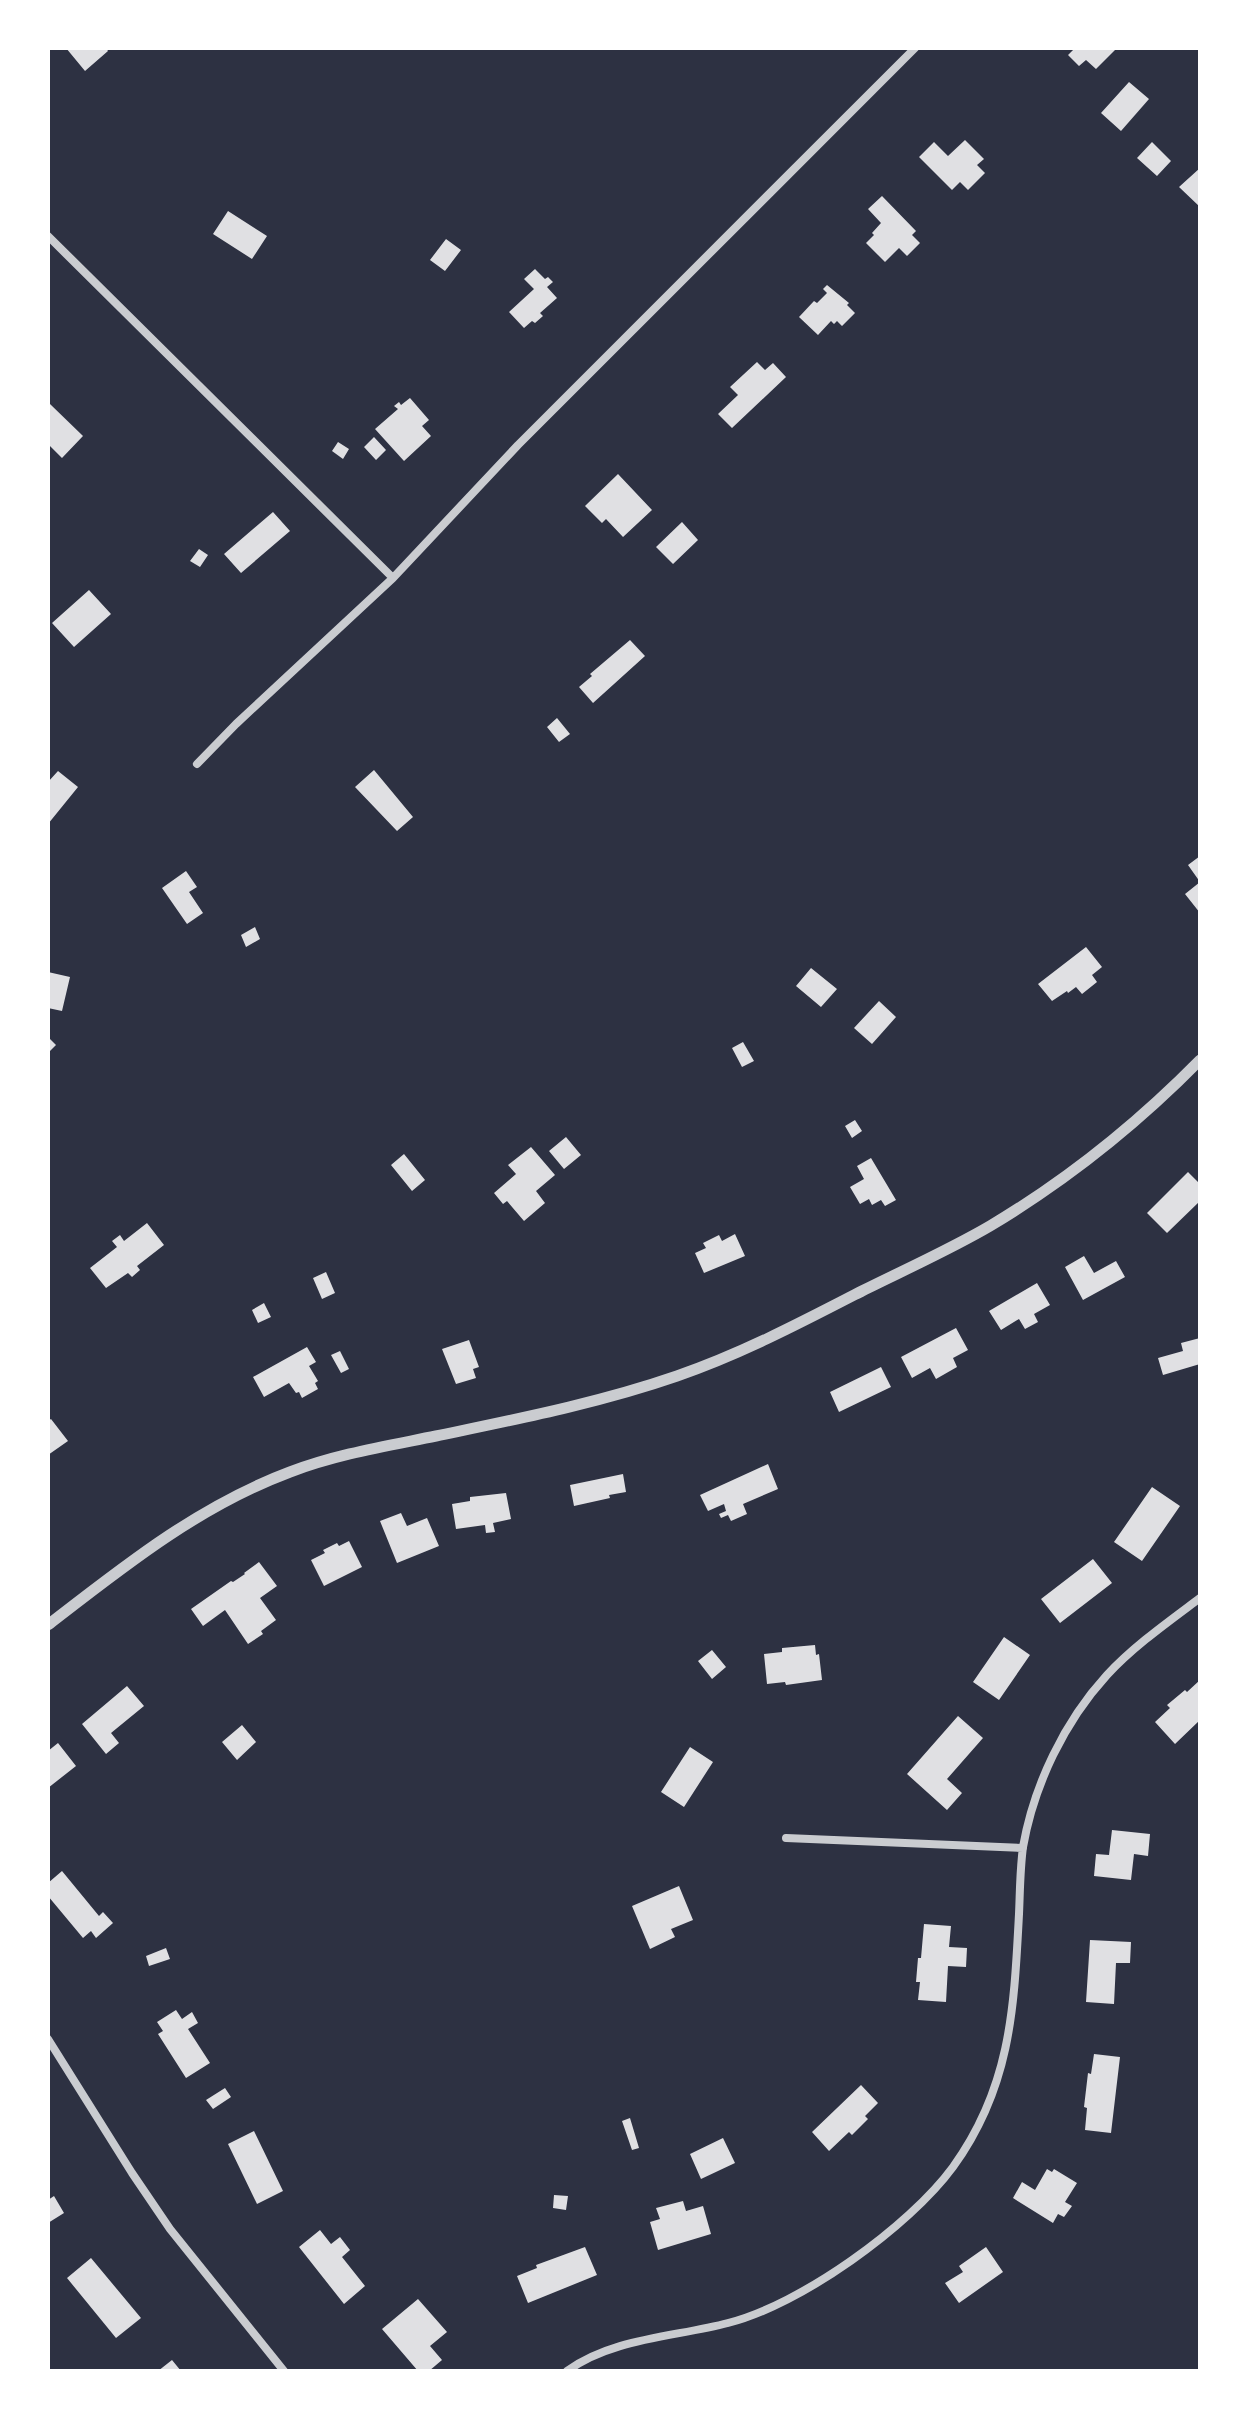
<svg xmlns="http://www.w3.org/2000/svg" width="1248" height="2419" viewBox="0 0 1248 2419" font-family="'Golos Text',sans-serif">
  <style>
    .building { fill: #e0e0e3 }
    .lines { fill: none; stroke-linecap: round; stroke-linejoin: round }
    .minor { stroke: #caccd0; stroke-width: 8 }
    .tertiary { stroke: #caccd0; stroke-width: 11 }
  </style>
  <rect width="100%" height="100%" fill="#2d3142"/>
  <path class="building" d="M66,48H106L108,51L85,71Z
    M1075,48H1113L1115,50L1096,69L1086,60L1079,66L1068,55Z
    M1129,82L1149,99L1121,131L1101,113Z
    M965,140L984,159L977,165L985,173L968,190L960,182L952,190L919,157L934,142L948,156Z
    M1152,142L1171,161L1157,176L1137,158Z
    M1200,168V207L1179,187Z
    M882,196L916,231L912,235L920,243L907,256L899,248L885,262L866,243L874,235L872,233L881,223L868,209Z
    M228,211L267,236L252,259L213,234Z
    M446,239L461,250L445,271L430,260Z
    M535,269L545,279L548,277L553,282L547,287L557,298L540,313L543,316L535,323L532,321L524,328L509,312L534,289L524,279Z
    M827,285L849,303L847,305L855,313L842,326L837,321L834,324L831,321L818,335L799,317L814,301L817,303L827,293L823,289Z
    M757,362L765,370L773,363L786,377L732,428L718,414L738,395L730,387Z
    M410,398L429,420L422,426L431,436L404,461L375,429L398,409L394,406L399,402L401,405Z
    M50,404L83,436L62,458L48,444V406Z
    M374,437L386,450L376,460L364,447Z
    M338,442L349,449L343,459L332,451Z
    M618,474L652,510L623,537L606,519L602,523L585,506Z
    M273,512L290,531L241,573L224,554Z
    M682,522L698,540L673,564L656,547Z
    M199,549L208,555L200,567L190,561Z
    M89,590L111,614L74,647L52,623Z
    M630,640L645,656L593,703L579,687L592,676L590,674Z
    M557,718L570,734L559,742L547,727Z
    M374,770L413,817L397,831L355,787Z
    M58,771L78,787L48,824V782Z
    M1200,856V882L1188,865Z
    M186,871L197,887L189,892L203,913L187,924L162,888Z
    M1200,882V913L1185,894Z
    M255,927L260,939L246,947L241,935Z
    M1086,947L1102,967L1092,975L1097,982L1082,994L1076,987L1068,993L1067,991L1052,1001L1038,984Z
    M811,968L837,989L821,1007L796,986Z
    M48,972L70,977L62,1011L48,1008Z
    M879,1001L896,1017L872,1044L854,1028Z
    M48,1037L56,1045L48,1053Z
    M743,1042L754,1061L742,1067L732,1048Z
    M855,1120L862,1131L852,1138L845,1126Z
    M566,1137L581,1155L564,1169L549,1151Z
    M531,1147L555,1175L536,1191L545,1203L524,1221L507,1201L503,1204L494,1193L516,1174L508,1165Z
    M404,1154L425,1180L412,1191L391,1165Z
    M871,1158L896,1200L885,1206L881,1200L872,1205L869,1199L860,1204L850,1187L864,1179L857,1166Z
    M1188,1172L1200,1184V1201L1167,1233L1147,1213Z
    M147,1223L164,1245L137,1266L140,1270L132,1277L128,1273L106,1288L90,1268L117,1247L112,1241L120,1235L124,1241Z
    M735,1234L745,1256L704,1273L695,1253L706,1248L703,1243L719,1235L722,1241Z
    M1084,1256L1094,1273L1116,1261L1125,1277L1083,1300L1065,1267Z
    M326,1272L335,1293L322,1299L313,1278Z
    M1037,1283L1050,1305L1034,1314L1038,1322L1025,1329L1019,1319L1001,1330L989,1311Z
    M264,1303L271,1317L258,1323L252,1310Z
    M956,1328L968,1350L953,1358L957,1367L936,1379L930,1368L912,1378L901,1357Z
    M1200,1338V1364L1163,1375L1158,1358L1183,1351L1181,1343Z
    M469,1340L479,1367L473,1369L476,1378L456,1384L442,1349Z
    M307,1347L316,1362L309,1366L318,1381L315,1383L318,1389L302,1398L299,1392L296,1393L289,1383L264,1397L253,1377Z
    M340,1351L349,1369L341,1373L331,1355Z
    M881,1367L891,1387L839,1412L830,1392Z
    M51,1419L68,1441L48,1455V1421Z
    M768,1464L778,1489L743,1504L747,1514L731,1521L728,1515L721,1518L719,1514L726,1511L724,1504L708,1511L700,1495Z
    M623,1474L626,1492L609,1495L610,1498L574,1506L570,1485Z
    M1152,1487L1180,1506L1142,1561L1114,1542Z
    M506,1493L511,1519L493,1523L495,1532L486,1533L485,1525L456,1529L452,1504L470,1501V1497Z
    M401,1513L407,1526L427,1518L439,1546L397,1563L380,1521Z
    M349,1541L362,1567L324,1586L311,1560L325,1553L323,1550L337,1543L339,1546Z
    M1093,1559L1112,1583L1060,1623L1041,1599Z
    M259,1562L277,1586L260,1598L276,1620L261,1631L263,1634L248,1644L225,1610L203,1626L191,1609L231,1581L233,1582L245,1574L244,1573Z
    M1004,1637L1030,1655L999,1700L973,1682Z
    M815,1645L816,1655L819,1654L822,1680L786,1685L785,1682L767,1684L764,1654L782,1652V1648Z
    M712,1650L726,1667L712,1679L698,1661Z
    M1200,1680V1720L1175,1744L1155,1722L1170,1708L1167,1705L1185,1690L1187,1692Z
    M127,1686L144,1706L111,1733L119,1743L106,1754L82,1724Z
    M958,1716L983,1738L947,1779L962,1793L947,1810L907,1774Z
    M242,1725L256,1742L237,1760L222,1742Z
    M58,1743L76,1766L48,1788V1751Z
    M690,1747L713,1762L684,1807L661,1792Z
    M1112,1830L1150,1834L1148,1856L1134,1854L1131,1880L1094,1876L1096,1854L1109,1855Z
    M62,1871L99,1916L103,1912L113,1923L96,1938L91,1931L83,1938L48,1896V1883Z
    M679,1886L693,1920L671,1929L675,1937L650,1949L632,1906Z
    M924,1924L951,1926L949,1947L967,1948L966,1967L948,1966L946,2002L918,2000L920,1982H916L918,1958H921Z
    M1090,1940L1131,1942L1130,1963H1116L1114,2004L1086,2002Z
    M166,1948L170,1959L149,1966L146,1956Z
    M176,2010L182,2019L192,2012L198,2023L188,2029L210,2063L186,2078L158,2034L163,2031L157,2022Z
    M1094,2054L1120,2057L1111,2133L1085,2130L1087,2108L1084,2107L1088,2073L1091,2074Z
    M861,2085L878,2103L865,2116L868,2119L852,2135L849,2132L829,2151L812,2132Z
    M225,2088L231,2097L213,2109L206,2100Z
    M630,2118L639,2148L632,2150L622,2121Z
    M254,2131L283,2191L257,2204L228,2144Z
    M723,2138L735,2163L701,2179L690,2154Z
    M1047,2169L1052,2172L1054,2169L1077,2183L1065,2202L1072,2206L1064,2217L1058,2214L1053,2223L1013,2198L1022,2182L1035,2190Z
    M554,2195L568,2196L566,2210L553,2208Z
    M54,2196L64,2213L48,2223V2200Z
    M683,2201L686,2211L703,2206L711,2234L658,2250L650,2222L660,2219L656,2208Z
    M320,2230L331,2244L340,2237L350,2250L342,2257L365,2286L344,2304L299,2247Z
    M585,2247L597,2275L528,2303L517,2276L537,2268L536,2265Z
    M986,2247L1003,2272L959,2303L945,2283L963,2272L959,2266Z
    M91,2258L141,2318L116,2338L67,2278Z
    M418,2299L447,2332L430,2346L442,2360L429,2371H418L382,2329Z
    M172,2360L181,2371H158Z"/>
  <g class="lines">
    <path class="minor" d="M48,236L393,578
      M197,764L236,724L393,578L518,445L915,48
      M786,1838L1023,1848
      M48,2039L132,2173L170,2229L284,2371
      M567,2371C612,2338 675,2337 728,2323C800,2305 909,2227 953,2167C1011,2087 1014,2008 1019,1914C1020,1892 1020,1869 1023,1847C1034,1785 1064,1722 1107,1675C1134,1646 1168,1622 1200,1598"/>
    <path class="tertiary" d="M48,1625C124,1566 199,1506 290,1472C337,1454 387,1446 436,1436C517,1419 599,1403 677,1376C741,1354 802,1322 862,1291C904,1270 949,1250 990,1226C1067,1180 1137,1124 1200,1060"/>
  </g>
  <rect width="1248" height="2419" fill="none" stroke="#ffffff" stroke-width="100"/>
</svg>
